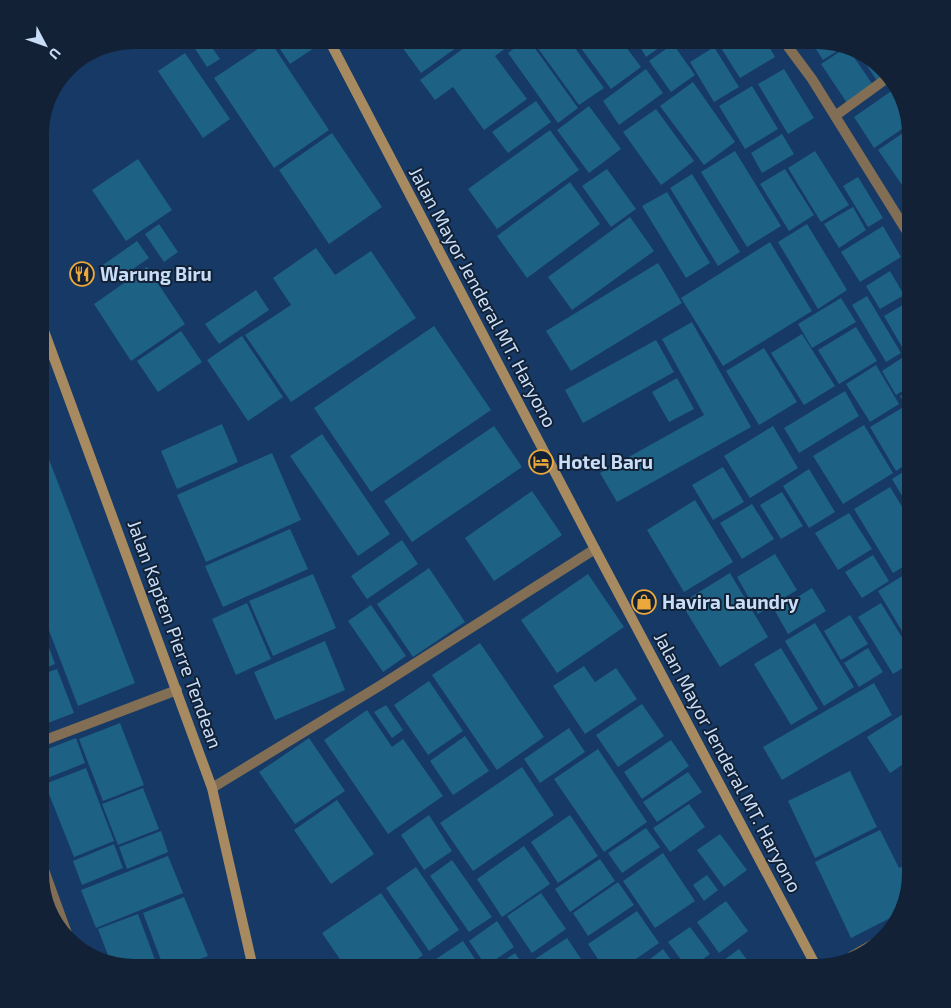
<svg xmlns="http://www.w3.org/2000/svg" width="951" height="1008" viewBox="0 0 951 1008" font-family="'Exo 2',sans-serif">
  <style>
    .building { fill: #1d6184 }
    .lines { fill: none; stroke-linecap: round; stroke-linejoin: round }
    .street { stroke: #816e54; stroke-width: 10 }
    .secondary { stroke: #a88a61; stroke-width: 10 }
    .labels { text-anchor: middle; stroke-width: 4; stroke-linejoin: round; paint-order: stroke }
    .poi-label { font-size: 19px; font-weight: bold; fill: #c8ddf7; stroke: #122135; text-anchor: start }
    .street-label { font-size: 19px; fill: #c8ddf7; stroke: #122135 }
  </style>
  <rect width="100%" height="100%" fill="#163a65"/>
  <path class="building" d="M198,40H207L220,59L207,67L192,44Z
    M274,40H309L314,48L290,64Z
    M397,40H467L421,73Z
    M475,40H517L495,56L527,99L484,130L453,87L435,100L420,80Z
    M525,40H529L578,108L558,123L508,53Z
    M532,40H569L604,88L579,105Z
    M575,40H627L623,43L641,67L611,89Z
    M636,40H670L646,57Z
    M716,40H765L775,57L740,78Z
    M810,40H823L845,46L823,60Z
    M270,41L329,130L274,168L214,78Z
    M673,44L695,75L671,92L649,61Z
    M714,47L739,87L714,102L690,62Z
    M847,47L873,85L847,103L821,64Z
    M856,49L859,50L888,74L877,81Z
    M185,53L230,119L203,138L158,71Z
    M646,69L663,93L619,125L603,101Z
    M784,69L814,118L788,134L758,84Z
    M693,82L735,142L704,165L660,106Z
    M752,86L778,129L745,149L719,106Z
    M893,90L899,99L908,125L874,148L854,117Z
    M536,101L551,122L508,153L492,132Z
    M589,106L621,149L589,173L557,130Z
    M656,109L694,161L661,185L623,132Z
    M909,129L911,134V198L878,150Z
    M550,130L579,170L497,229L468,189Z
    M332,133L382,207L329,244L279,170Z
    M782,134L794,154L762,173L751,153Z
    M735,151L781,226L747,247L701,172Z
    M815,151L849,205L821,222L788,168Z
    M138,159L172,210L126,241L92,190Z
    M607,169L636,209L611,227L582,186Z
    M785,169L814,215L789,231L760,184Z
    M692,174L740,252L718,266L670,188Z
    M858,177L883,218L868,227L843,186Z
    M570,182L600,224L527,278L497,236Z
    M667,192L710,263L686,278L642,206Z
    M853,207L866,230L839,248L824,224Z
    M630,217L654,251L572,310L548,277Z
    M159,224L178,252L164,262L145,234Z
    M807,224L847,290L818,309L778,242Z
    M883,226L901,257L860,282L841,252Z
    M137,241L149,258L114,282L103,265Z
    M770,242L812,311L723,366L681,298Z
    M316,248L335,275L371,251L416,318L291,402L245,335L291,305L273,278Z
    M658,263L682,303L571,371L546,331Z
    M147,267L185,324L131,361L94,304Z
    M890,271L904,295L880,309L866,286Z
    M256,290L269,310L219,344L205,324Z
    M867,296L901,353L886,362L852,305Z
    M841,298L856,322L812,348L798,324Z
    M911,300V341L902,347L884,316Z
    M692,322L751,427L617,502L600,473L704,415L662,339Z
    M434,326L491,410L371,492L314,408Z
    M856,327L877,361L839,384L818,350Z
    M181,331L202,362L158,392L137,361Z
    M802,334L835,386L804,405L771,353Z
    M242,336L283,397L248,421L207,360Z
    M656,340L674,372L583,423L565,390Z
    M764,348L797,402L759,425L726,371Z
    M911,352V386L896,395L882,371Z
    M876,365L899,404L870,422L846,384Z
    M677,378L694,409L669,422L652,392Z
    M911,390V414L900,396Z
    M845,391L859,416L799,453L784,428Z
    M902,408L911,422V461L896,471L870,427Z
    M222,424L238,462L177,489L161,451Z
    M864,425L893,473L843,504L813,456Z
    M494,426L522,467L412,542L384,501Z
    M773,426L798,468L750,498L724,456Z
    M322,434L390,534L358,556L290,456Z
    M40,436L135,683L78,706L40,607Z
    M272,453L301,520L206,562L177,495Z
    M723,467L744,502L713,520L692,485Z
    M911,467V511L892,479Z
    M809,469L835,512L809,528L783,486Z
    M890,487L911,521V562L893,573L854,509Z
    M532,491L562,535L494,581L465,538Z
    M782,492L803,526L781,539L760,505Z
    M695,500L733,562L684,592L647,530Z
    M752,504L774,539L742,559L720,523Z
    M849,513L872,549L838,570L815,533Z
    M290,529L308,569L223,607L205,566Z
    M402,540L418,564L367,599L351,576Z
    M775,554L797,590L758,614L737,577Z
    M873,555L889,581L862,598L845,572Z
    M429,568L465,622L413,657L377,604Z
    M730,573L768,637L720,667L681,603Z
    M313,574L336,628L273,656L249,601Z
    M588,574L624,627L557,673L521,620Z
    M904,575L911,586V646L878,591Z
    M812,588L826,611L788,634L775,611Z
    M247,603L271,659L236,675L212,619Z
    M881,603L911,652V663L893,674L858,617Z
    M371,605L406,656L383,672L348,621Z
    M850,615L868,644L841,660L824,631Z
    M815,623L854,687L824,706L785,641Z
    M44,634L55,664L40,670V636Z
    M325,641L345,690L275,720L254,672Z
    M480,643L544,737L497,770L432,675Z
    M781,648L818,709L791,725L754,664Z
    M868,648L883,672L859,687L844,663Z
    M584,666L595,682L616,668L637,699L585,734L553,686Z
    M57,669L74,713L40,726V675Z
    M429,681L463,731L428,755L394,705Z
    M874,683L892,715L782,780L763,747Z
    M642,704L664,736L618,767L596,735Z
    M386,705L403,730L392,738L374,712Z
    M911,709V759L890,773L867,737Z
    M367,710L392,747L403,739L443,796L388,834L324,740Z
    M120,723L144,785L103,801L79,739Z
    M569,728L585,752L540,783L524,759Z
    M465,736L489,771L453,795L430,761Z
    M76,738L85,763L40,781V752Z
    M309,738L345,791L295,824L259,772Z
    M671,740L689,766L642,799L624,772Z
    M598,749L647,822L604,852L554,779Z
    M522,767L554,815L473,871L440,823Z
    M86,768L114,841L74,857L45,784Z
    M850,771L877,827L815,858L788,801Z
    M688,772L702,792L657,822L643,802Z
    M143,788L159,829L118,845L102,804Z
    M337,800L374,854L331,884L294,830Z
    M689,804L705,827L670,852L653,828Z
    M429,815L452,851L424,870L401,835Z
    M570,815L598,856L558,883L531,842Z
    M646,828L660,847L622,873L608,853Z
    M880,830L899,868L911,862V874L902,912L851,938L815,862Z
    M161,831L168,852L127,869L119,847Z
    M720,834L747,870L724,887L697,850Z
    M114,844L123,868L82,885L73,861Z
    M524,846L550,884L502,917L477,879Z
    M663,853L695,901L655,928L623,881Z
    M168,856L183,893L96,928L81,890Z
    M600,859L615,881L570,912L555,889Z
    M452,860L492,917L469,932L430,876Z
    M416,867L459,930L429,951L386,888Z
    M707,875L718,890L704,901L693,885Z
    M618,882L634,905L588,936L573,913Z
    M381,893L423,955L405,968H346L322,933Z
    M541,893L566,929L532,953L507,916Z
    M184,897L208,956L176,968H164L143,913Z
    M726,901L748,931L719,953L697,922Z
    M637,911L659,943L623,968H604L588,944Z
    M138,914L158,968H134L111,963L98,929Z
    M497,921L514,947L486,966L469,941Z
    M690,927L710,954L691,968H687L668,942Z
    M567,938L587,968H536L532,961Z
    M463,941L481,968H442L436,959Z
    M663,949L677,968H641L640,967Z
    M739,949L753,968H713Z
    M515,953L525,968H493Z
    M426,960L432,968H414Z"/>
  <g class="lines">
    <path class="street" d="M783,40L812,79L911,238
      M835,116L890,76
      M40,742L177,690
      M212,788L381,685L595,549
      M40,859L69,939
      M852,956L882,939"/>
    <path class="secondary" d="M329,40L595,549L817,968
      M40,320L212,788L253,968"/>
  </g>
  <defs>
    <g id="restaurant-ring" transform="scale(1.25)"><circle r="9.5" fill="#122135" stroke="#eca93b" stroke-width="1.5"/><path d="M-5-6h1v4h1v-4h1v4h1v-4h1v5L-1.5 .5V6h-2V.5L-5-1ZM5-6V6H3V1.5H1.5Q1.5-4 5-6Z" fill="#eca93b"/></g>
    <g id="hotel-ring" transform="scale(1.25)"><circle r="9.5" fill="#122135" stroke="#eca93b" stroke-width="1.5"/><path d="M-6-4.5h1.5V1H6V5H4.5V3h-9V5H-6ZM-4 0a1.8 1.8 0 1 1 3.6 0ZM.5 0V-2.5h3Q6-2.5 6 0Z" fill="#eca93b"/></g>
    <g id="shop-ring" transform="scale(1.25)"><circle r="9.5" fill="#122135" stroke="#eca93b" stroke-width="1.5"/><path d="M-5-2.5h2.3a2.7 3.5 0 0 1 5.4 0H5L5.5 6h-11ZM-1.5-2.5h3a1.5 2.3 0 0 0-3 0Z" fill="#eca93b"/></g>
  </defs>
  <g fill-rule="evenodd">
    <use href="#restaurant-ring" x="82" y="274"/>
    <use href="#hotel-ring" x="541" y="462"/>
    <use href="#shop-ring" x="644" y="602"/>
  </g>
  <g class="labels">
    <g class="poi-label">
      <text x="100" y="281">Warung Biru</text>
      <text x="558" y="469">Hotel Baru</text>
      <text x="662" y="609">Havira Laundry</text>
    </g>
    <g class="street-label">
      <text transform="translate(483 297) rotate(62)" y="7">Jalan Mayor Jenderal MT. Haryono</text>
      <text transform="translate(175 634) rotate(70)" y="7">Jalan Kapten Pierre Tendean</text>
      <text transform="translate(728 762) rotate(62)" y="7">Jalan Mayor Jenderal MT. Haryono</text>
    </g>
  </g>
  <path d="M0 0H951V1008H0ZM134 49H817A85 85 0 0 1 902 134V874A85 85 0 0 1 817 959H134A85 85 0 0 1 49 874V134A85 85 0 0 1 134 49Z" fill="#122135" fill-rule="evenodd"/>
  <g transform="translate(45 45) rotate(131)" stroke="#122135" stroke-width="4" paint-order="stroke">
  <path d="M0-4L9 19L0 12L-9 19Z" fill="#c8ddf7"/>
  <text y="-8" font-size="14" font-weight="bold" text-anchor="middle" fill="#c8ddf7">U</text>
  </g>
</svg>
